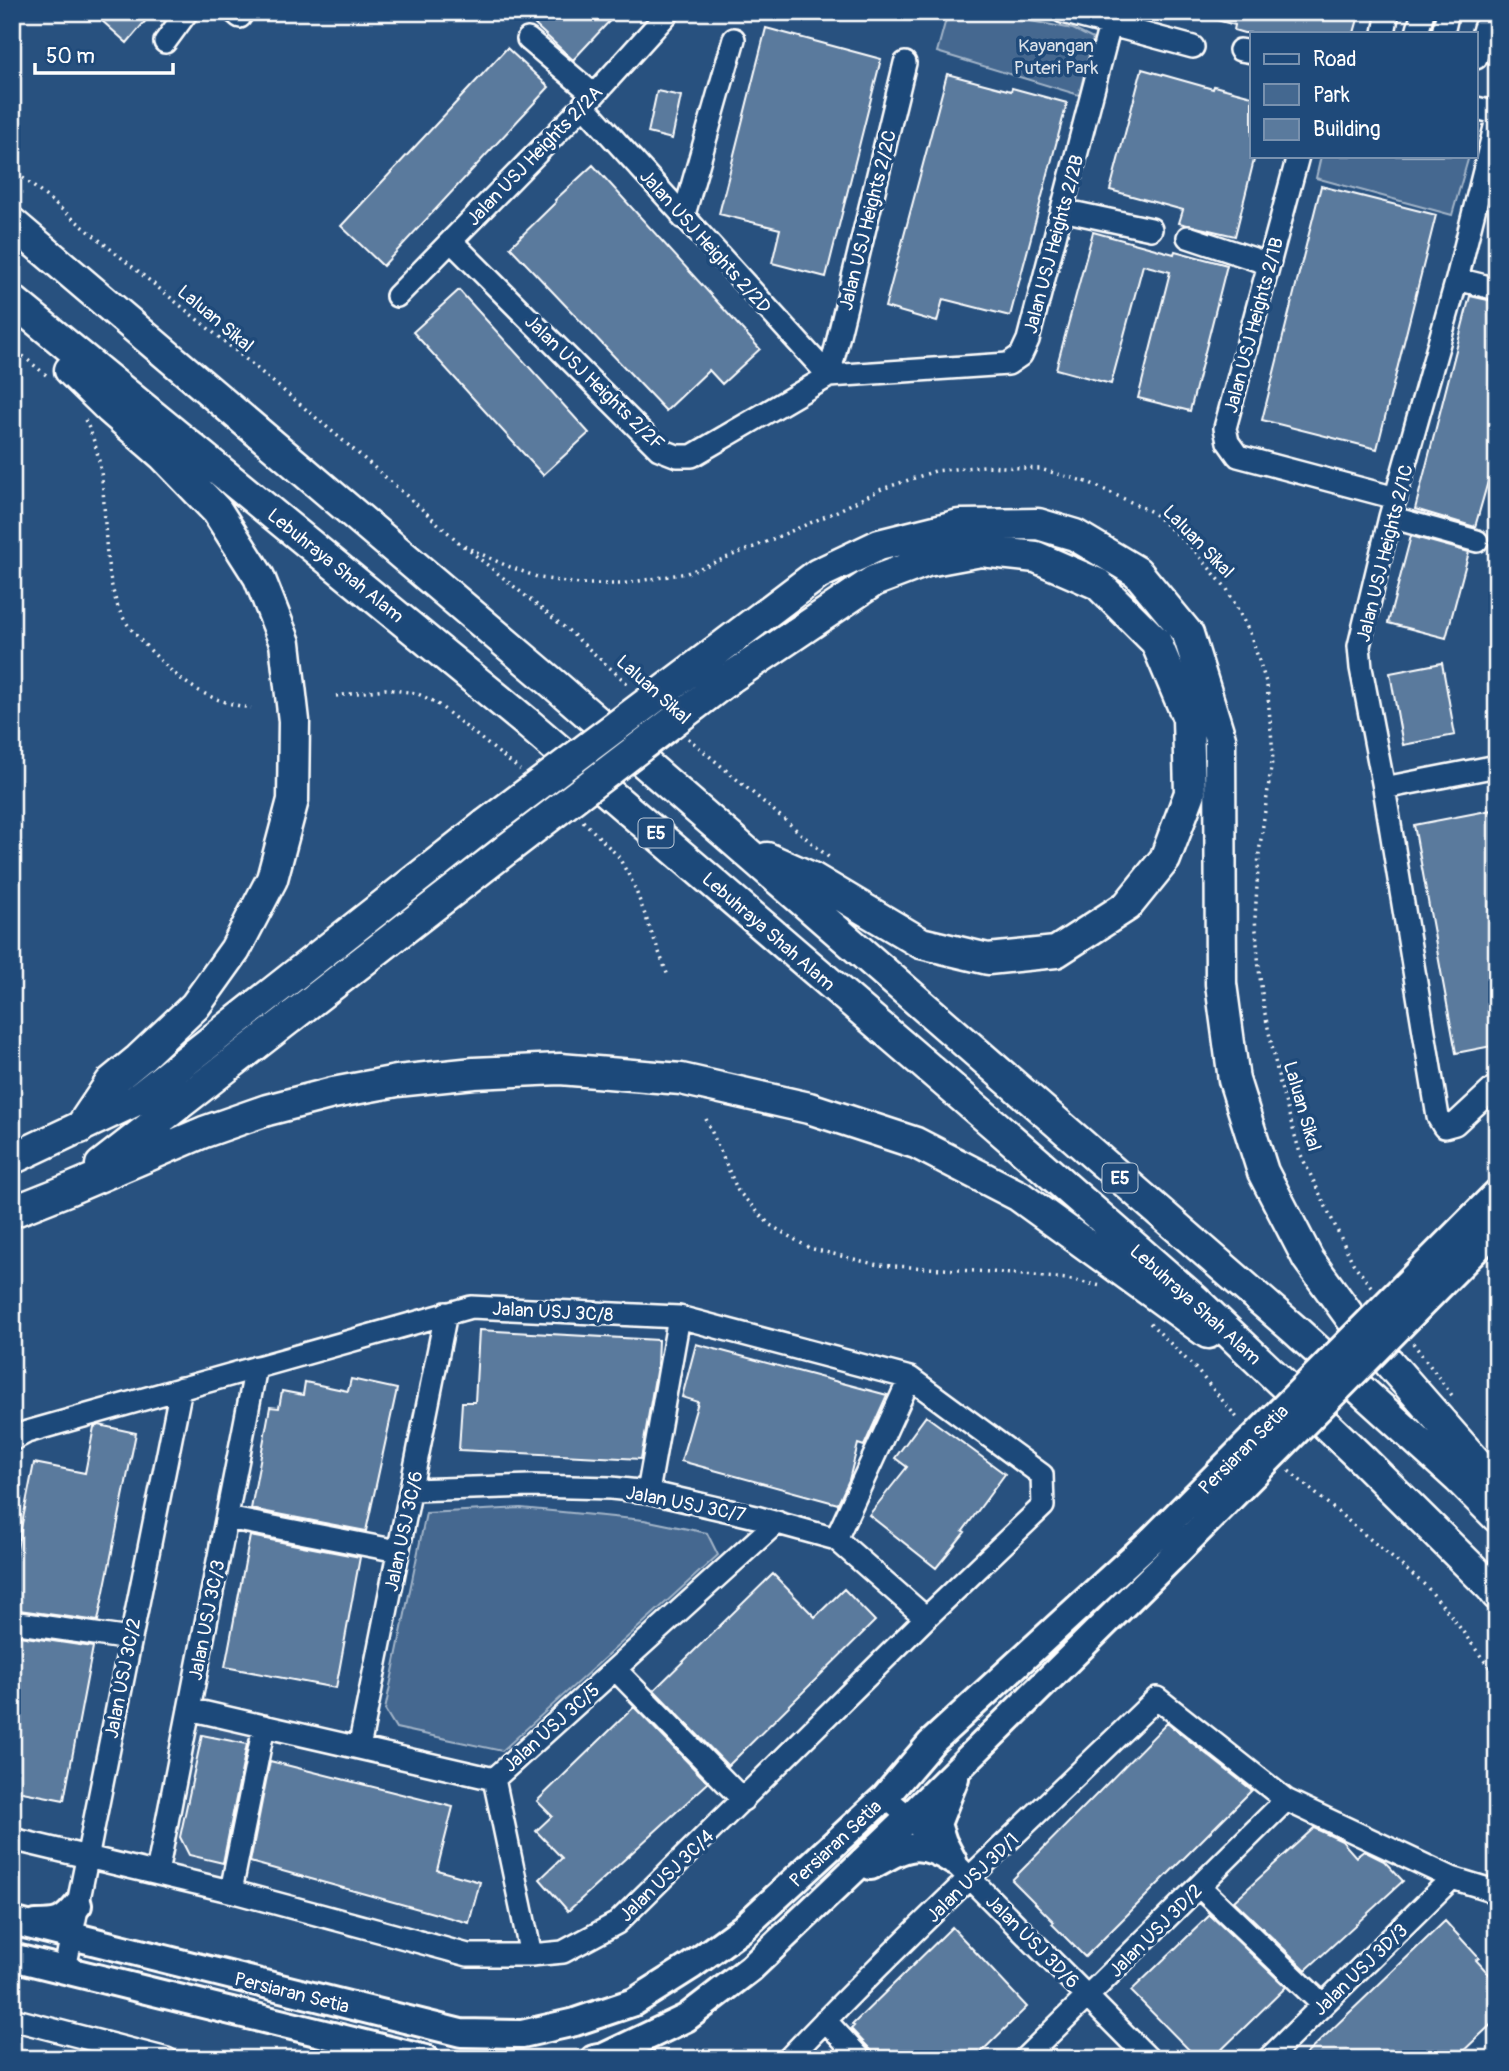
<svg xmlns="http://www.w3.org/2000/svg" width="1509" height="2071" viewBox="0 0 1509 2071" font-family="Pangolin,sans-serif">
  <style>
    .built { fill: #375d88 }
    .green { fill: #446890; stroke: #a2b4c8; stroke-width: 2 }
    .building { fill: #5a7a9d; stroke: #fff; stroke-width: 2 }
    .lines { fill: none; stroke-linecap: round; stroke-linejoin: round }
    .minor-casing { stroke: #fff; stroke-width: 26 }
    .major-casing { stroke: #fff; stroke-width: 32 }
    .highway-casing { stroke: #fff; stroke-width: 35 }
    .path { stroke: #fff; stroke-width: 3.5; stroke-dasharray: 2 5; stroke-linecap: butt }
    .minor { stroke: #1f4a7a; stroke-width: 21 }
    .major { stroke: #1f4a7a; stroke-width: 26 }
    .highway { stroke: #1f4a7a; stroke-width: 30 }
    .major-bridge-casing { stroke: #fff; stroke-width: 32; stroke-linecap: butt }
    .highway-bridge-casing { stroke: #fff; stroke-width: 35; stroke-linecap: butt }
    .major-bridge { stroke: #1f4a7a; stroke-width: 26 }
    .highway-bridge { stroke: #1f4a7a; stroke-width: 30 }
    .labels { text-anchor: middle; stroke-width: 7; stroke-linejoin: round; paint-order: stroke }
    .shield { fill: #1f4a7a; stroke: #bcc9d7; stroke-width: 2 }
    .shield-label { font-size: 18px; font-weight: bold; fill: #fff }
    .park-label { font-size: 19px; fill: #dae1e9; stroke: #1f4a7a }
    .street-label { font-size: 19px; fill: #fff; stroke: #1f4a7a }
  </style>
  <rect width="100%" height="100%" fill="#28517f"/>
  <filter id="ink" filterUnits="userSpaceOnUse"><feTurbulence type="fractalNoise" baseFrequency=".0143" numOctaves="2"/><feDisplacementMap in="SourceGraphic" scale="14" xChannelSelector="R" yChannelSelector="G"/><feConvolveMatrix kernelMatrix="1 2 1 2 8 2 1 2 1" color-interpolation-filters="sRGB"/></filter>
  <g filter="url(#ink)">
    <path class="built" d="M194,1717L258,1731L228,1883L165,1867Z"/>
    <path class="green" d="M948,12H982L1073,29L1093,39L1079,95L937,52Z
      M1321,156H1469L1452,215L1316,178Z
      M521,1508L644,1520L707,1533L718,1555L502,1751L396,1728L385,1710L426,1513Z"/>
    <path class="building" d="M92,12H153L127,43Z
      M547,12H618L573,60L535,25Z
      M1206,12H1360L1354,33H1244L1234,30L1235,25L1206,17Z
      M766,28L881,59L826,277L772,263L780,229L719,214Z
      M507,48L549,87L383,266L341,226Z
      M1142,69L1213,89L1214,86L1252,96V156H1255L1235,236L1179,223L1183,210L1110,190Z
      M947,74L1011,91L1012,88L1067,103L1010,316L943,299L937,322L885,307Z
      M657,91L681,96L672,139L648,133Z
      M593,165L760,349L722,384L709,370L666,411L510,247L556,202L555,200Z
      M1321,186L1436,215L1377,449L1262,420Z
      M1093,232L1174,254L1175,251L1227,265L1190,411L1138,398L1170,272L1143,265L1111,384L1056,369Z
      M459,290L589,433L543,475L413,332Z
      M1470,296L1497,302V450L1475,527L1415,509Z
      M1411,536L1469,552L1446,638L1388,623Z
      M1442,663L1455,735L1403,745L1390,673Z
      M1497,809V1045L1456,1053L1414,825Z
      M479,1330L658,1340L657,1366L641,1459L459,1450L462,1402H475Z
      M696,1344L887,1395L864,1446L858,1444L849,1480L838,1504L681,1461L698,1402L682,1397Z
      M351,1379L397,1389L366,1531L251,1509L270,1407L279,1408L282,1391L303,1395L305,1382L348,1391Z
      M926,1416L1005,1474L963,1531L965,1532L936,1568L869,1515L907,1467L895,1458Z
      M99,1425L136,1433L98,1621L12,1609V1574L34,1463L85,1473L94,1427Z
      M250,1536L360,1557L336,1688L225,1667Z
      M773,1574L815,1617L844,1589L875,1621L728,1766L654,1690Z
      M12,1635L93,1647L64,1800L12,1790Z
      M634,1707L708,1783L568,1911L540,1879L562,1858L536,1831L552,1816L537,1801Z
      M1167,1723L1252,1790L1085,1957L1052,1924L1054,1922L1012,1880Z
      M202,1735L247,1744L223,1863L189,1855L180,1837Z
      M270,1761L453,1807L437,1870L480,1882L469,1923L250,1862Z
      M1314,1828L1342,1841L1356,1857L1364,1851L1384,1861L1403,1881L1306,1970L1234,1901Z
      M1210,1915L1286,1987L1212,2059H1198L1131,1991Z
      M1445,1921L1479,1958L1476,1960L1497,1983V2019L1480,2035L1455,2059H1301Z
      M952,1927L1027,2007L974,2059H874L871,2050L851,2029L854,2026L852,2025Z"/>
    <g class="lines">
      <g class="minor-casing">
        <path id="minor" d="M234,12L240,17
          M1063,12L1193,47
          M1384,33L1388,12
          M1417,33L1423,12
          M1443,33L1448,12
          M528,39L594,95
          M165,42L187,12
          M1240,50L1252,52
          M1476,58L1484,28
          M583,105L829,376
          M1476,108L1497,113
          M1497,119L1457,279L1390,517L1359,646L1361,668L1384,788L1438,1117L1444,1127L1455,1124L1497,1085
          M1298,156L1225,428L1228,442L1238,456L1396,498
          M1062,210L1151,229
          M683,218L734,39
          M1188,237L1269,264
          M451,241L659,449L677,456H692L829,376L1008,364L1021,355L1028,340L1110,25
          M1457,279L1497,289
          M397,296L594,95L669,12
          M829,376L905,63
          M1390,517L1477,541
          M1384,788L1497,766
          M12,1440L27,1432L471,1307L657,1316L679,1317L910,1378L1042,1475L1043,1506L926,1618L617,1923L563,1952L531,1955H468L238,1893L12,1839
          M412,1490L531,1486L611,1488L648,1492L756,1517L836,1539L926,1618
          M648,1492L679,1317
          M227,1518L398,1551
          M836,1539L910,1378
          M12,1622L130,1639
          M615,1669L743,1800
          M189,1709L494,1779L777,1522
          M359,1748L446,1313
          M494,1779L531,1955
          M885,1797L909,1817L1149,2059
          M157,1873L256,1367
          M1199,1886L1323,2005
          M231,1891L264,1726
          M65,1969L181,1388
          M12,2019L167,2059
          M825,2020L861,2059
          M788,2059C907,1934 1034,1817 1157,1698L1286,1800L1452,1878L1488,1889L1497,1895
          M1024,2059L1286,1800
          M1268,2059L1452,1878"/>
      </g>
      <g class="major-casing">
        <path id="major" d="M1475,1215L1497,1193
          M953,1861L943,1842L937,1824L955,1778
          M871,1866C905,1847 917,1838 953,1861
          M12,1921L461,2033L522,2034L575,2022L634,2002L691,1966L743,1928L885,1797L931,1743L1153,1539
          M36,1924C58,1924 63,1923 78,1905
          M12,1957L426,2059
          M594,2059L604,2057L686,2018L751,1968L909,1817L1172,1557"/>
      </g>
      <g class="highway-casing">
        <path id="highway" d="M12,223L555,685L1295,1330L1458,1478L1497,1517
          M12,300L525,721L995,1125L1195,1300L1364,1461L1491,1587L1497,1595
          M70,370L110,409L164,456L217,511L259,577L285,643L294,721L293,800L272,879L235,950L195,1006L139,1059L111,1082L80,1128
          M715,652L818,574L879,545L959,525L1038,524L1075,535L1137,572L1188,634L1220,738L1221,984L1234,1080L1263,1172L1308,1259L1356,1325L1497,1486
          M730,678L874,581L927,561L981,551L1036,557L1098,584L1156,642L1188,718L1190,793L1165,859L1127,906L1056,952L988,959L921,943L812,878L767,858
          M12,1159L135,1101L485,825
          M101,1165L507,849
          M12,1212L70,1189L204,1132L267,1110L333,1093L397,1081L474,1073L560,1069L681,1079L809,1108L916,1143L1019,1196L1208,1333"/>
      </g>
      <path class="path" d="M12,169C164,293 319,415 464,547
        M12,347L46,375
        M85,420C115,477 96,544 117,604C123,624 144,644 159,659C186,687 213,702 251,708
        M464,546L505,565L540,578L579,584H621L687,573L759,545L833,513L882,489L935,471L984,466L1040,469L1090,483L1152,512L1194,550L1227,589L1250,633L1267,685L1273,754L1259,853L1255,918L1259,969L1264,1009L1280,1084L1300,1153L1353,1263L1373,1289
        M470,551L569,631L630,686
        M336,696L385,689L416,693L435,702L520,770
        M688,738L832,860
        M583,821L618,856L633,883L668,976
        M706,1119L738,1191L770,1225L809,1248L878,1265L991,1272L1067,1279L1101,1286
        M1150,1323L1196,1369L1239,1420
        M1413,1343L1454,1398
        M1289,1471L1426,1586L1449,1613L1497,1678"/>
      <use href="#minor" class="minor"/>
      <use href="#major" class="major"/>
      <use href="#highway" class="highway"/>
      <g class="major-bridge-casing">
        <path id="major-bridge" d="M1153,1539L1475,1215
          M1172,1557L1494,1231"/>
      </g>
      <g class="highway-bridge-casing">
        <path id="highway-bridge" d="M485,825L715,652
          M507,849L730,678"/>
      </g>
      <use href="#major-bridge" class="major-bridge"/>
      <use href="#highway-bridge" class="highway-bridge"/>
    </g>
  </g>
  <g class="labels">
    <g class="shield">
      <rect x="638.5" y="818.5" width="35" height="29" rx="5"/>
      <rect x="1102.5" y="1163.5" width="35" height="29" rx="5"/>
    </g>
    <g class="shield-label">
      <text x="656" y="839">E5</text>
      <text x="1120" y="1184">E5</text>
    </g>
    <g class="park-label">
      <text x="1056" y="52">Kayangan<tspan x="1056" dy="22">Puteri Park</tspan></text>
    </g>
    <g class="street-label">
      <text transform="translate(534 155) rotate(-46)" y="7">Jalan USJ Heights 2/2A</text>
      <text transform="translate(867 220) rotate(-76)" y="7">Jalan USJ Heights 2/2C</text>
      <text transform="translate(706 241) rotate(48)" y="7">Jalan USJ Heights 2/2D</text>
      <text transform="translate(1053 244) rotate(-75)" y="7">Jalan USJ Heights 2/2B</text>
      <text transform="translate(216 318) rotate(40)" y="7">Laluan Sikal</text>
      <text transform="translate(1253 325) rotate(-75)" y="7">Jalan USJ Heights 2/1B</text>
      <text transform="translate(595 382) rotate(44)" y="7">Jalan USJ Heights 2/2F</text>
      <text transform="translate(1199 541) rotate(46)" y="7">Laluan Sikal</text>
      <text transform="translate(1384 553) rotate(-76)" y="7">Jalan USJ Heights 2/1C</text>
      <text transform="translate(336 565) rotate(39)" y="7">Lebuhraya Shah Alam</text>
      <text transform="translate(654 689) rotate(42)" y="7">Laluan Sikal</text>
      <text transform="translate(769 931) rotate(41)" y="7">Lebuhraya Shah Alam</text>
      <text transform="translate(1303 1106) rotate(74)" y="7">Laluan Sikal</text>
      <text transform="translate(1196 1304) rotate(42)" y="7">Lebuhraya Shah Alam</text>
      <text transform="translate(553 1311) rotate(3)" y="7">Jalan USJ 3C/8</text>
      <text transform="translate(1243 1449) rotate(-45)" y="7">Persiaran Setia</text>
      <text transform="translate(686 1503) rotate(11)" y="7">Jalan USJ 3C/7</text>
      <text transform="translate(403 1531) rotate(-78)" y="7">Jalan USJ 3C/6</text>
      <text transform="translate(206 1620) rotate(-79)" y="7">Jalan USJ 3C/3</text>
      <text transform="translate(122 1678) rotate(-79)" y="7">Jalan USJ 3C/2</text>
      <text transform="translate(551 1727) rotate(-42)" y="7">Jalan USJ 3C/5</text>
      <text transform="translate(835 1843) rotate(-43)" y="7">Persiaran Setia</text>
      <text transform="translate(666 1875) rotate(-44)" y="7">Jalan USJ 3C/4</text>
      <text transform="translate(972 1877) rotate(-44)" y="7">Jalan USJ 3D/1</text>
      <text transform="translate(1155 1930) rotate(-45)" y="7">Jalan USJ 3D/2</text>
      <text transform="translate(1033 1941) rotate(45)" y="7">Jalan USJ 3D/6</text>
      <text transform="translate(1360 1969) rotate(-44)" y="7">Jalan USJ 3D/3</text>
      <text transform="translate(292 1992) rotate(14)" y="7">Persiaran Setia</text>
    </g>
  </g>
  <rect width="1509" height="2071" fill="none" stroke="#1f4a7a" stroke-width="42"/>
  <rect x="21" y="21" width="1467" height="2029" fill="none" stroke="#fff" stroke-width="2.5" filter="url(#ink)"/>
  <rect x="1250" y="32" width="228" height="126" fill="#1f4a7a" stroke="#7992af" stroke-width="2"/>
  <rect x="1264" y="54" width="35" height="10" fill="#1f4a7a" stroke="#7992af" stroke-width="2"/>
  <text x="1313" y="66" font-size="21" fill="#ffffff">Road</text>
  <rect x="1264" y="84" width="35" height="21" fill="#446890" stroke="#7992af" stroke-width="2"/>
  <text x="1313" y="102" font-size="21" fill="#ffffff">Park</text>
  <rect x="1264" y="119" width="35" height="21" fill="#5a7a9d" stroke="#7992af" stroke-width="2"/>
  <text x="1313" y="136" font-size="21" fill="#ffffff">Building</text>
  <path d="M35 63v10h138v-10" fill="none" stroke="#ffffff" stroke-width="3.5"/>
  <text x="46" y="63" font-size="21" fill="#ffffff" stroke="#1f4a7a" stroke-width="5" paint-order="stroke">50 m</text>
</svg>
